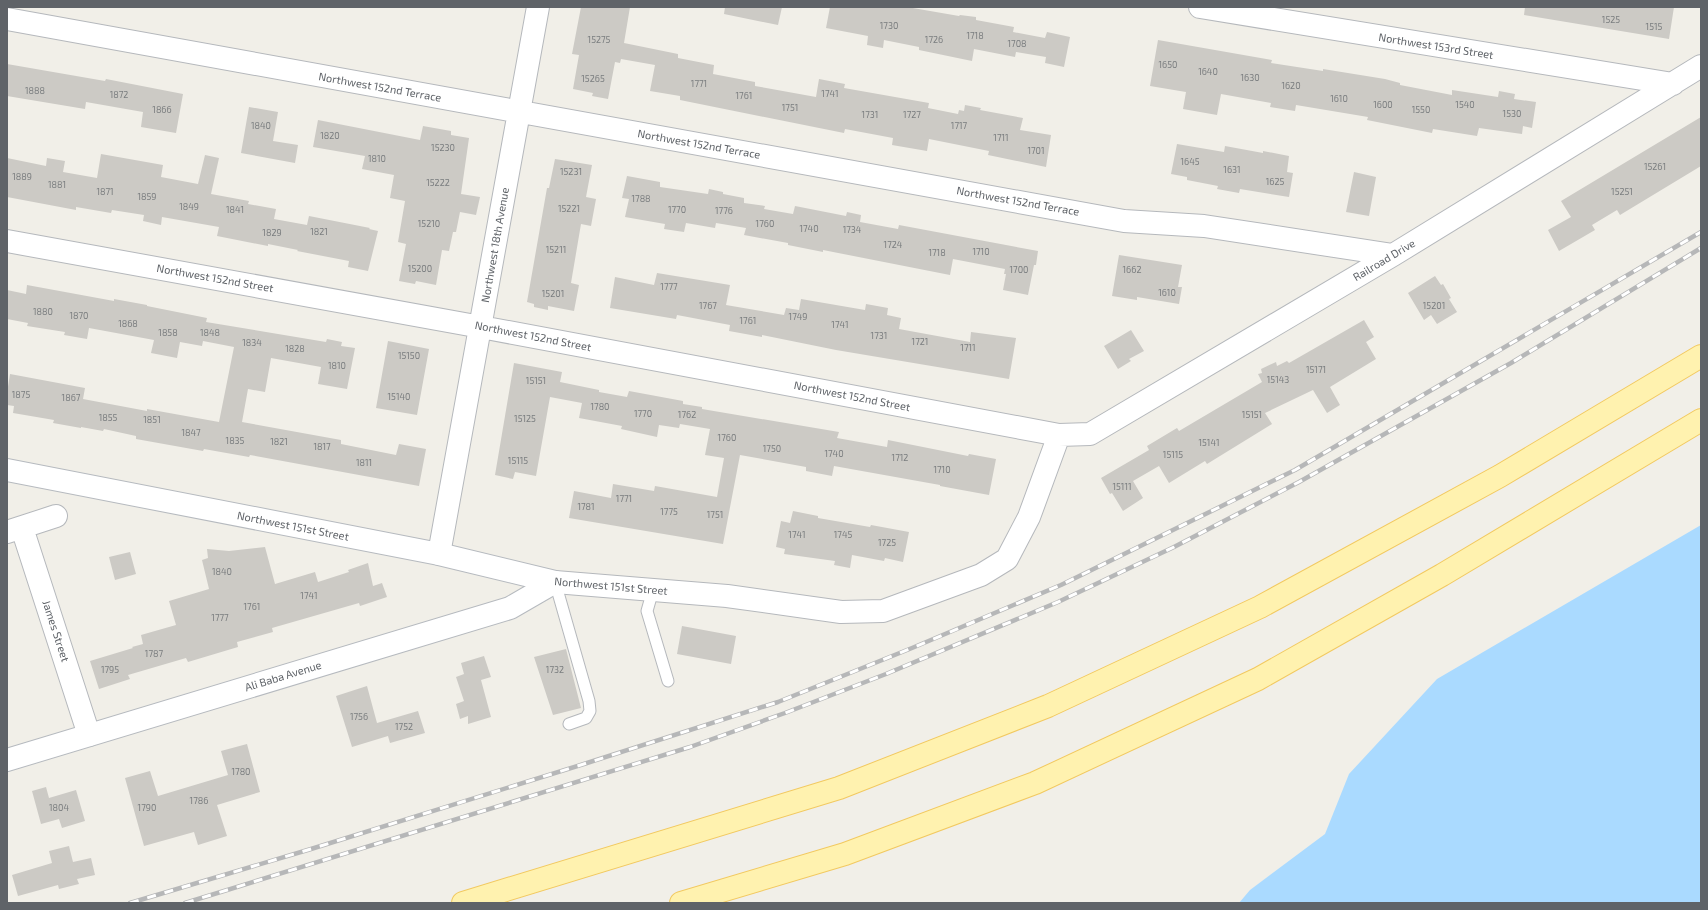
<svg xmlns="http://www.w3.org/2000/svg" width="1708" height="910" viewBox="0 0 1708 910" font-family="'Exo 2',sans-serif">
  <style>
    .water { fill: #aadaff }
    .building { fill: #cccac5 }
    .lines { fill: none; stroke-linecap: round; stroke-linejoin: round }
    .lane-casing { stroke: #b5b8bc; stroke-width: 13 }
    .street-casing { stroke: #b5b8bc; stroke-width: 24 }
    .secondary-casing { stroke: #b6babf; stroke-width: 24 }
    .primary-casing { stroke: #f2c960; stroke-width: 24 }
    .lane { stroke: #fff; stroke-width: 11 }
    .street { stroke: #fff; stroke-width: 22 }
    .secondary { stroke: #fff; stroke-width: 22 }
    .primary { stroke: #fff2af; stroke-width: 22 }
    .rail-casing { stroke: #b6b7b8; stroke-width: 4.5 }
    .rail { stroke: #fff; stroke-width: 3; stroke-dasharray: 9; stroke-linecap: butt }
    .labels { text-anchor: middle; stroke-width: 3.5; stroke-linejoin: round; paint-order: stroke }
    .number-label { font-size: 9px; fill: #7a7d7f }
    .street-label { font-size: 11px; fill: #5f6368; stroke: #fff }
  </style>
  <rect width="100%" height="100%" fill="#f1efe8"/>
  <path class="water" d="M1701,525V903H1239L1250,890L1325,834L1349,774L1437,679Z"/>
  <path class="building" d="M581,7H630L624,43L678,54V58L714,65L713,74L755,82V86L816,97L819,79L845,84L844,88L929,103L928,108L958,114L959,110L964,111L965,105L981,108L980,110L1023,118L1020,130L1051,135L1046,167L988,155L989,151L929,139L927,151L892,145L893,138L845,129L844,133L680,100V96L650,91L655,65L621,59L620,63L615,62L608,99L592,96L593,93L573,89L579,55L572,54Z
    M725,7H782L778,25L724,14Z
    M830,7H907L959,16L960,15L976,17V20L1014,27L1013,32L1045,38L1047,32L1070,37L1064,67L1045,63L1046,57L1016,52L1015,57L974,49L972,61L919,50V47L884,40L883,48L867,45L868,36L826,28Z
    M1525,7H1674L1669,39L1524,15Z
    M1158,40L1272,60L1271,63L1323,71V69L1385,79L1400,83V85L1452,95V90L1498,97L1499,91L1515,94L1514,99L1536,102L1532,128L1523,126L1522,134L1479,128L1477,136L1433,129L1432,133L1367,120L1368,117L1296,105L1295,111L1270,107L1271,103L1221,94L1217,115L1183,109L1186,92L1150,86Z
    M7,64L105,81L106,79L183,94L176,133L141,127L143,112L86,102L85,109L7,96Z
    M249,107L278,112L273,141L298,145L295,163L241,153Z
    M1701,117V166L1620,215L1617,210L1592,225L1595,230L1559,251L1548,230L1571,217L1561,201Z
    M318,120L420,140L423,126L451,131V135L469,138L461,194L480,197L476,215L460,212L456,232H453L449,251L442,250L436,285L416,281L415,284L399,281L406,244L398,242L405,201L390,198L394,175L362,169L365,156L313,147Z
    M1177,144L1224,152L1225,146L1263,153V151L1289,156L1287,172L1293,173L1289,197L1240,189L1239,193L1217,189L1218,186L1187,180V177L1171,174Z
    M101,154L163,165L161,177L198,184L205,155L219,158L211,194L249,201L248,204L276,209L274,219L307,225L309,216L370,228L369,229L378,231L368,271L348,267L349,261L297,251L298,250L268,244V246L217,236L219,227L162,217L161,225L143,221L144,215L112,210L111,213L76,207V210L7,197V158L46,166L47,158L65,161L63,172L97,178Z
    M555,159L592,165L586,197L596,199L591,226L581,224L571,283L579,285L574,311L548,306V310L534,307V304L527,302L547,188H549Z
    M1354,172L1376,177L1369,216L1346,212Z
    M627,176L660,182V187L708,194L709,189L723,192V194L744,198V203L765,206L764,209L793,214L795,206L846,216L847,212L861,215L860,222L898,229L899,225L1038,251L1036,265H1034L1028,295L1003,290L1006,274H1004L1005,269L953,259L950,275L823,250V252L788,245V243L744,235L746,228L716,223L715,228L686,223L684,232L664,229L665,224L625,217L629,199L622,198Z
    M1119,255L1182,265L1178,287H1182L1179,304L1137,297V300L1112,296Z
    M657,273L730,285L726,305L784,315L786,308L799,310L801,299L865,310L866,304L888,308L887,315L901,318L899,329L970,342L971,332L1016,338L1009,379L836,350L762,335V337L729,331L730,325L677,315L676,319L610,308L615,277L654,285Z
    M1435,276L1441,285L1443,284L1451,298L1449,299L1457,312L1437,324L1431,315L1424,320L1408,293Z
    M27,285L114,301V299L147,305V306L207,318L206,322L326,342L327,339L342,342L341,346L355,348L347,389L318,384L321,367L271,358L265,392L248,389L242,422L341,440V444L396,455L399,444L426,449L419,486L250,455L249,457L204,449L203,451L136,439V436L104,429L103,431L81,427V428L53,423L54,420L13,413L14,406L7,405V393L10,374L85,388L83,399L147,411V409L219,422L234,347L203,341L202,346L180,342L177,358L151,353L154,340L89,328L87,339L64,335L65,332L27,326L28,323L7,319V290L26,294Z
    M1364,320L1374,337L1366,342L1376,359L1330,387L1340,405L1327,413L1313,390L1265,413L1272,424L1207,464L1205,461L1169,483L1159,466L1133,481L1143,498L1123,511L1112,493L1110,494L1101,478L1149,450L1147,446L1177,428L1179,431L1262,382L1258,374L1262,373L1261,369L1276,362L1277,366L1287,361L1289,363Z
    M1131,330L1144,351L1129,359L1131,361L1118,369L1104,346Z
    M388,341L429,349L417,415L376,408Z
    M514,363L562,372L560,382L599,390V392L627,397L629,391L683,401V404L702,407V409L839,432L837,438L887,447L888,440L968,456L969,454L996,459L989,495L940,486V485L834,466L832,476L806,471V467L740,455L723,544L569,518L574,491L611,498L613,484L654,491L655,486L717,497L724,458L705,455L710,429L680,424L679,428L659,425L657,437L621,429L622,426L579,418L582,403L550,397L536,476L515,472L513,479L495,475Z
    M793,511L818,516V518L870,527L871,525L909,532L903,562L885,558L884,561L852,555L850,568L834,565L835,561L784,554L785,549L776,547L781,521L790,523Z
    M265,547L275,584L315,572L318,582L349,572L348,570L368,563L373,586L382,583L387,597L360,606L359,603L272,628L273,632L237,642L238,647L188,662L186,658L128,675L130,679L99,689L90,661L133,648L132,647L143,644L141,635L176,625L169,601L209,589L202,560L208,558L207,549L229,551Z
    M130,552L136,574L115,580L109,557Z
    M682,626L736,636L731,664L677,654Z
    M566,649L581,708L553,715L534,657Z
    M484,656L491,677L481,680L491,717L468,724V716L460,719L456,704L464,701L456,677L464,674L461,663Z
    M367,686L377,723L418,711L425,733L390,743L388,736L352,747L336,696Z
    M247,744L260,792L217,805L227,836L198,845L194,832L144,846L125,778L150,771L158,796L228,775L221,751Z
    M46,787L49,798L76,790L85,821L62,828L59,819L41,824L32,791Z
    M69,846L73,862L91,858L95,875L77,879L79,884L59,889L58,885L18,896L12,875L52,863L49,851Z"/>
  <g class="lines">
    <g class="lane-casing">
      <path id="lane" d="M555,582L589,701L590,711L586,718L569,724
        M653,590L647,611L668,681"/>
    </g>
    <g class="street-casing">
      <path id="street" d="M1200,7L1673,84
        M7,19L1124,221L1204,226L1393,255
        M7,241L481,327L1059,435L1090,434L1393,255L1701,66
        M22,528L89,735
        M7,532L56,516
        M439,554L538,7
        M555,582L727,596L841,612L883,611L981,575L1007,559L1029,517L1059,435"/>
    </g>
    <g class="secondary-casing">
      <path id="secondary" d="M7,470L439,554L555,582
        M7,760L510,608L555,582"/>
    </g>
    <g class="primary-casing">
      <path id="primary" d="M463,903L839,788L1048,706L1260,607L1500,476L1701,356
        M681,903L845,854L1035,783L1258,679L1442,575L1701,420"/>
    </g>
    <use href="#lane" class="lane"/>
    <use href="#street" class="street"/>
    <use href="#secondary" class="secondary"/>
    <use href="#primary" class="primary"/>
    <g class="rail-casing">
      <path id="rail" d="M130,903L311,849L587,763L778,702L912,648L1061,585L1295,470L1701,232
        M185,903L690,747L785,713L886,674L1058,602L1174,547L1299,482L1511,363L1701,248"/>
    </g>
    <use href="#rail" class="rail"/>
  </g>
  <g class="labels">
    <g class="number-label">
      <text x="1611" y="23">1525</text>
      <text x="889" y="29">1730</text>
      <text x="1654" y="30">1515</text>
      <text x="975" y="39">1718</text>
      <text x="599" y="43">15275</text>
      <text x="934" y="43">1726</text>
      <text x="1017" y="47">1708</text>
      <text x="1168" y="68">1650</text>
      <text x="1208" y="75">1640</text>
      <text x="1250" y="81">1630</text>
      <text x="593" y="82">15265</text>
      <text x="699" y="87">1771</text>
      <text x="1291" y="89">1620</text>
      <text x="35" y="94">1888</text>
      <text x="830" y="97">1741</text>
      <text x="119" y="98">1872</text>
      <text x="744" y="99">1761</text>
      <text x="1339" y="102">1610</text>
      <text x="1383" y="108">1600</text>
      <text x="1465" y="108">1540</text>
      <text x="790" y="111">1751</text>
      <text x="162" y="113">1866</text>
      <text x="1421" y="113">1550</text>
      <text x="1512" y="117">1530</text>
      <text x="870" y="118">1731</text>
      <text x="912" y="118">1727</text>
      <text x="261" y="129">1840</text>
      <text x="959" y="129">1717</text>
      <text x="330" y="139">1820</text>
      <text x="1001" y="141">1711</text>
      <text x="443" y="151">15230</text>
      <text x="1036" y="154">1701</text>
      <text x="377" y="162">1810</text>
      <text x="1190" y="165">1645</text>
      <text x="1655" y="170">15261</text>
      <text x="1232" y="173">1631</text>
      <text x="571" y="175">15231</text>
      <text x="22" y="180">1889</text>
      <text x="1275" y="185">1625</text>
      <text x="438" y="186">15222</text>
      <text x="57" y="188">1881</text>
      <text x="105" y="195">1871</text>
      <text x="1622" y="195">15251</text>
      <text x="147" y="200">1859</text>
      <text x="641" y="202">1788</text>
      <text x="189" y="210">1849</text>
      <text x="569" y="212">15221</text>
      <text x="235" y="213">1841</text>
      <text x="677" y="213">1770</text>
      <text x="724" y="214">1776</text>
      <text x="429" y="227">15210</text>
      <text x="765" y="227">1760</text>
      <text x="809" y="232">1740</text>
      <text x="852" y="233">1734</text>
      <text x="319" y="235">1821</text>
      <text x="272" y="236">1829</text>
      <text x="893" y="248">1724</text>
      <text x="556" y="253">15211</text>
      <text x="981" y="255">1710</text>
      <text x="937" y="256">1718</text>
      <text x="420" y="272">15200</text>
      <text x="1019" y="273">1700</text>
      <text x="1132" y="273">1662</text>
      <text x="669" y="290">1777</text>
      <text x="1167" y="296">1610</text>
      <text x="553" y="297">15201</text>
      <text x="708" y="309">1767</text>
      <text x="1434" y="309">15201</text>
      <text x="43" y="315">1880</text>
      <text x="79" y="319">1870</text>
      <text x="798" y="320">1749</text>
      <text x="748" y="324">1761</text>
      <text x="128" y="327">1868</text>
      <text x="840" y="328">1741</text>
      <text x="168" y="336">1858</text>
      <text x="210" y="336">1848</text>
      <text x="879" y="339">1731</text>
      <text x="920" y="345">1721</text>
      <text x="252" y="346">1834</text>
      <text x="968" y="351">1711</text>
      <text x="295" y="352">1828</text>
      <text x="409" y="359">15150</text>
      <text x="337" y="369">1810</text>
      <text x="1316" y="373">15171</text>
      <text x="1278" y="383">15143</text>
      <text x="536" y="384">15151</text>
      <text x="21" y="398">1875</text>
      <text x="399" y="400">15140</text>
      <text x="71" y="401">1867</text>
      <text x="600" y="410">1780</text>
      <text x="643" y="417">1770</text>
      <text x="687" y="418">1762</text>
      <text x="1252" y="418">15151</text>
      <text x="108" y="421">1855</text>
      <text x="525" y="422">15125</text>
      <text x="152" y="423">1851</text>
      <text x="191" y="436">1847</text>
      <text x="727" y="441">1760</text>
      <text x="235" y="444">1835</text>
      <text x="279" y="445">1821</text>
      <text x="1209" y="446">15141</text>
      <text x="322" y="450">1817</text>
      <text x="772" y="452">1750</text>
      <text x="834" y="457">1740</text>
      <text x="1173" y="458">15115</text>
      <text x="900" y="461">1712</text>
      <text x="518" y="464">15115</text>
      <text x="364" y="466">1811</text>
      <text x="942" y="473">1710</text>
      <text x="1122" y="490">15111</text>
      <text x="624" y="502">1771</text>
      <text x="586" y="510">1781</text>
      <text x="669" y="515">1775</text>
      <text x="715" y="518">1751</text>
      <text x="797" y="538">1741</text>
      <text x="843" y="538">1745</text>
      <text x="887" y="546">1725</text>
      <text x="222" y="575">1840</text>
      <text x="309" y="599">1741</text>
      <text x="252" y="610">1761</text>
      <text x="220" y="621">1777</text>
      <text x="154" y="657">1787</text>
      <text x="110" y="673">1795</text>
      <text x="555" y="673">1732</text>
      <text x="359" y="720">1756</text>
      <text x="404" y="730">1752</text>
      <text x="241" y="775">1780</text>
      <text x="199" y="804">1786</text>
      <text x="59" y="811">1804</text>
      <text x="147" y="811">1790</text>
    </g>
    <g class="street-label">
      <text transform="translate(1436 46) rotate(9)" y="4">Northwest 153rd Street</text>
      <text transform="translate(380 87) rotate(10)" y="4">Northwest 152nd Terrace</text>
      <text transform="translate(699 144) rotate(10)" y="4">Northwest 152nd Terrace</text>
      <text transform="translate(1018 201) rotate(10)" y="4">Northwest 152nd Terrace</text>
      <text transform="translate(495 245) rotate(-80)" y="4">Northwest 18th Avenue</text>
      <text transform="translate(1384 260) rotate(-31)" y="4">Railroad Drive</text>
      <text transform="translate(215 278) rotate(10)" y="4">Northwest 152nd Street</text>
      <text transform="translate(533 336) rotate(11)" y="4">Northwest 152nd Street</text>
      <text transform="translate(852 396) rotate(11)" y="4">Northwest 152nd Street</text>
      <text transform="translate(293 526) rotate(11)" y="4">Northwest 151st Street</text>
      <text transform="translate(611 586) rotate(5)" y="4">Northwest 151st Street</text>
      <text transform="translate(56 631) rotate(72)" y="4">James Street</text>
      <text transform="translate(283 676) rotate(-17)" y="4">Ali Baba Avenue</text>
    </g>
  </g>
  <rect width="1708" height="910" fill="none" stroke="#5f6368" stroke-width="16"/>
</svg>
